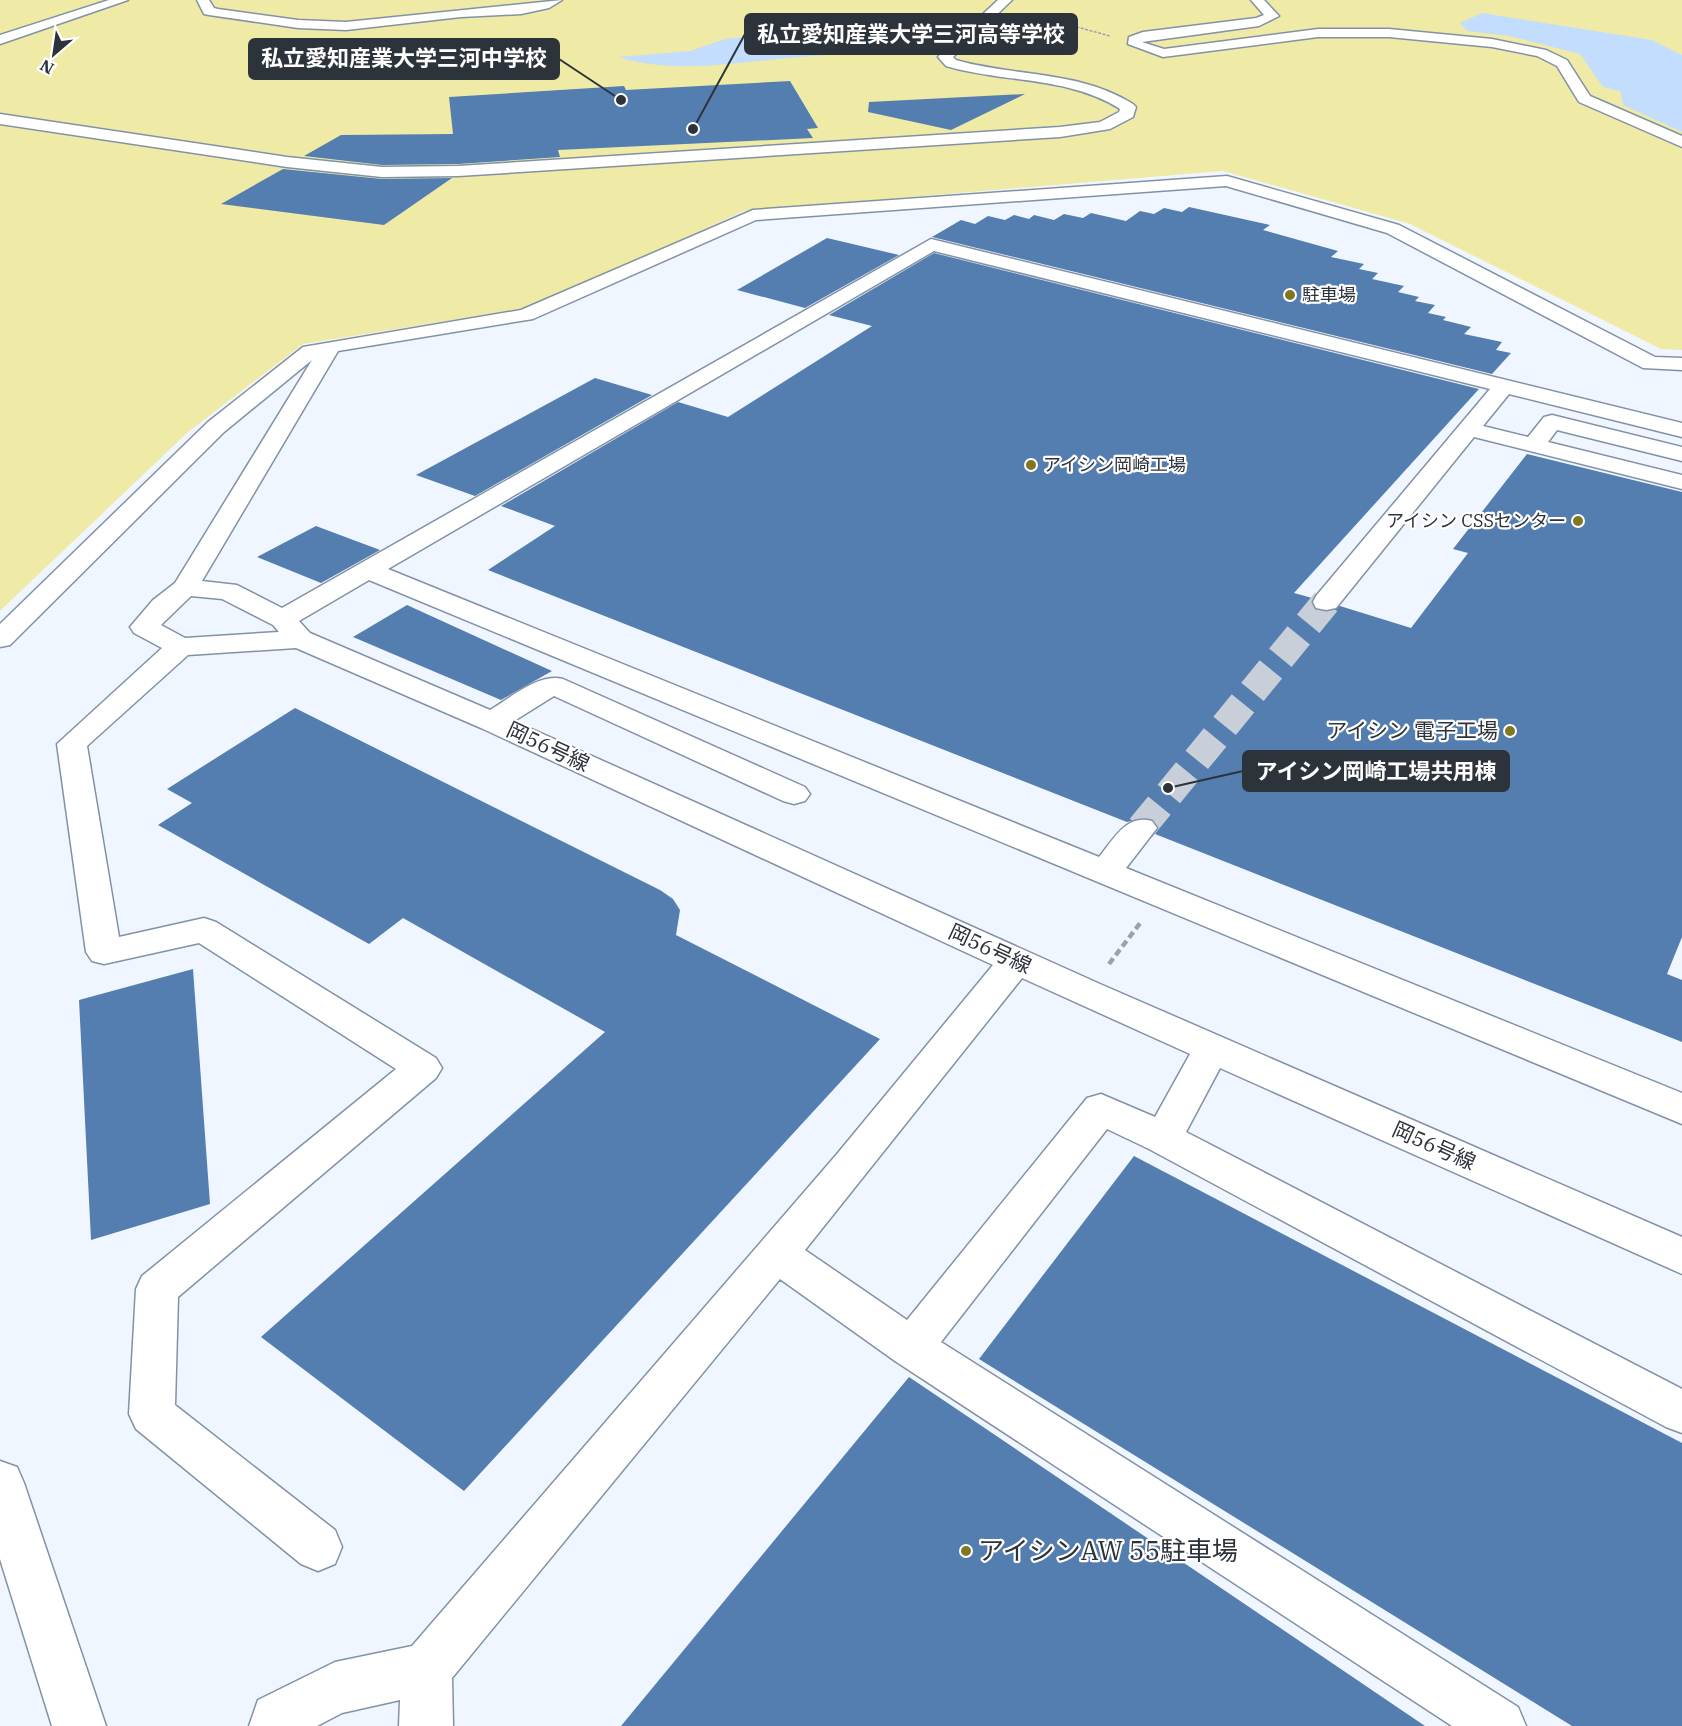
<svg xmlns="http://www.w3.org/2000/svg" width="1682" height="1726" viewBox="0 0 1682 1726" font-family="'IBM Plex Serif','Noto Sans JP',serif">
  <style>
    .green { fill: #f0eaa7 }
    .water { fill: #c2ddfe }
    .building { fill: #547eaf }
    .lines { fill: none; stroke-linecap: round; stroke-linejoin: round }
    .minor-tunnel { stroke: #c8cfd8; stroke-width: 29; stroke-dasharray: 29 15; stroke-linecap: butt }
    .minor-casing { stroke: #8292a5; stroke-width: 3 }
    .path-far1 { stroke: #9ca2ab; stroke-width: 1.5; stroke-dasharray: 3 1.5; stroke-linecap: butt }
    .path { stroke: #9ca2ab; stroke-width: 4.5; stroke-dasharray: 7 4; stroke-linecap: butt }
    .minor { fill: #fff; fill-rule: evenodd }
    .poi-dot { fill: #80781d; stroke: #fff; stroke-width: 2 }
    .labels { text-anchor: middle; stroke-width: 4.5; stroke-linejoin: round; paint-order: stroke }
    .far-poi-label { font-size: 18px; fill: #2d333b; stroke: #fff; text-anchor: start }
    .poi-label { font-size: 21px; fill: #2d333b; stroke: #fff; text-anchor: end }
    .street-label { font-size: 21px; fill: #2d333b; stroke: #fff }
    .near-poi-label { font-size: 26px; fill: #2d333b; stroke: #fff; text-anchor: start }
    .leader { fill: none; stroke: #2d333b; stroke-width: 2 }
    .callout-dot { fill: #2d333b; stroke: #fff; stroke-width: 2 }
    .callout { fill: #2d333b; stroke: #2d333b; stroke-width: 2 }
    .callout-label { font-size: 22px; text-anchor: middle; font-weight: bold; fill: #fff }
  </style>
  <rect width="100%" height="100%" fill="#eff6ff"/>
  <path class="green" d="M0,0H1682V350L1661,349L1410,224L1223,171L744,211L534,307L303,344L188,432L0,611Z"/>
  <path class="water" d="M1482,13L1652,40L1682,55V132L1623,105L1620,91L1603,87L1580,54L1509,36L1467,31L1460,23Z
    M926,15L891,55C860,54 831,54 800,57C740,62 676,75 618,57L690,51L725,39L779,33L844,16Z"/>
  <path class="building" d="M790,81L818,128L807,129L813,138L558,150L560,157L458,164L382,165L304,156L341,135L453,134L449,97L624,86L626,90Z
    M1025,94L951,130L868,112L869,102Z
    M283,169L382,179L452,178L384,225L221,204Z
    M1189,207L1270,225L1263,230L1338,251L1331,257L1364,264L1359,269L1378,273L1372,279L1404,286L1398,292L1419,297L1415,301L1435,305L1428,313L1446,317L1443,320L1471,327L1464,334L1502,342L1496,350L1511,353L1492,374L932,237L961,220L975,224L988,216L1005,220L1014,215L1029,219L1034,215L1054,220L1064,214L1083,218L1091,213L1126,221L1140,211L1154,214L1164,208L1182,212Z
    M827,238L899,255L805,308L737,290Z
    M934,253L1479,389L1294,593L1312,598L1311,603L1316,610L1326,612L1340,606L1411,628L1468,553L1453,549L1527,454L1682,492V937L1667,974L1682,980V1042L1155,834L1159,828L1152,819L1143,818L1127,822L488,570L555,526L501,506L678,402L728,417L872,326L829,315Z
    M595,378L652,395L475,496L416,475Z
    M316,526L380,550L321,583L257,557Z
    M407,605L552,671L501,700L353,637Z
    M295,708L660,890L673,899L680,910L676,935L880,1039L464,1491L261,1337L605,1032L403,918L369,944L158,825L192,803L167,789Z
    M193,969L210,1204L91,1240L79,1000Z
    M1134,1156L1682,1443V1726H1572L979,1359Z
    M909,1377L958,1410L1425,1726H621Z"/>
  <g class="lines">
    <path class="minor-tunnel" d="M1141,828L1326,602"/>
    <g class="minor-casing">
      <path id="minor" d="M109,0H128L0,44V35Z
        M197,0H209L214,8L218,9L298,20L346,22L562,0L549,8L521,14L461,17L346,30L298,28L209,15L204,14Z
        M998,0H1012L953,57L956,60C1015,77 1079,70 1133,104L1136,107L1133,117L1110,129L1060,137L458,176L382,177L287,167L0,124V114L287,157L382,167L458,166L1060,127L1100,122L1119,112L1120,109C1068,76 1003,83 946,66L938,57L940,54Z
        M1251,0H1264L1279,16L1259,26L1142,42L1164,49L1318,29H1389L1492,39L1546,50L1567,60L1590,96L1682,136V147L1579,102L1557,66L1537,56L1492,47L1389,37H1318L1163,57L1128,44L1129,37L1143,32L1256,18L1264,15Z
        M1227,176L1399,225L1655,357L1682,358V370L1643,368L1387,233L1226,186L756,220L533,319L338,351L202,581L237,585L282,608L931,239L1682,423V437L1509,394L1483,426L1528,437L1544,417L1552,415L1682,447V461L1557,430L1548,442L1682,475V489L1474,437L1336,608L1326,610L1316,608L1313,602L1316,596L1490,389L934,251L388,569L1099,857C1114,839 1126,814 1152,821L1157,828L1126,868L1682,1093V1124L369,580L299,621L310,633L490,710C511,698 538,673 563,679L805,787L810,794L805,801L794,804L783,801L554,696L514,721L1100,984L1682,1237V1274L1220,1068L1186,1132L1682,1389V1433L1666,1427L1149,1149L1107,1129L941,1342L1518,1707L1526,1726H1452L895,1361L780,1279L452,1678L453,1726H399L400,1700L342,1713L317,1726H249L258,1700L335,1662L412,1646L837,1154L993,965L481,728L296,648L188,655L87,746L119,937L204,918L216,922L436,1058L442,1068L436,1078L178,1297L175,1405L335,1530L342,1547L335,1564L318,1571L301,1564L136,1429L129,1414L136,1289L142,1276L396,1069L199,943L104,964L92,961L86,952L57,744L162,648L134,633L130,627L153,600L175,583L312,360L224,432L10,645L0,647V624L208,422L303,347L521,310L753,210ZM191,596L222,599L273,625L279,632L185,638L161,625ZM1022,978L1190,1054L1155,1117L1101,1094L1087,1098L907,1320L805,1250Z
        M0,1461L17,1467L24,1483L106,1726H52L0,1559Z"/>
    </g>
    <path class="path-far1" d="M1023,19L1077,27L1110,36"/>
    <path class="path" d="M1109,964L1141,922"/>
    <use href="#minor" class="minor"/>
  </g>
  <g class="poi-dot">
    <circle cx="1290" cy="295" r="6"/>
    <circle cx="1031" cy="465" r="6"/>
    <circle cx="1578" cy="521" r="6"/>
    <circle cx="1510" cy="731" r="6"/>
    <circle cx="966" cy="1551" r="6"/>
  </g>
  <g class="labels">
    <g class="far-poi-label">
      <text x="1302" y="301">駐車場</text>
      <text x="1043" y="471">アイシン岡崎工場</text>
      <text x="1566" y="527" text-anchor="end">アイシン CSSセンター</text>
    </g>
    <g class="poi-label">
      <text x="1498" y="738">アイシン 電子工場</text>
    </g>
    <g class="street-label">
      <text transform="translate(548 747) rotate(25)" y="7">岡56号線</text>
      <text transform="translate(990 949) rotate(25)" y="7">岡56号線</text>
      <text transform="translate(1434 1146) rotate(24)" y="7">岡56号線</text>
    </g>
    <g class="near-poi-label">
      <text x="978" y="1560">アイシンAW 55駐車場</text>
    </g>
  </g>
  <path class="leader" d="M693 129L745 34M621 100L559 59M1168 788L1243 771"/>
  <g class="callout-dot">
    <circle cx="693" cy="129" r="6"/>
    <circle cx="621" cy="100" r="6"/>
    <circle cx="1168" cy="788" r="6"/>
  </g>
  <g class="callout">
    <rect x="745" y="14" width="332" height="40" rx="6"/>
    <rect x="249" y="39" width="310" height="40" rx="6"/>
    <rect x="1243" y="751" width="266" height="40" rx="6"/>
  </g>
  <g class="callout-label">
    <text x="911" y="42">私立愛知産業大学三河高等学校</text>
    <text x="404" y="66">私立愛知産業大学三河中学校</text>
    <text x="1376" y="779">アイシン岡崎工場共用棟</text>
  </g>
  <g transform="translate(54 54) rotate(209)" stroke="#ffffff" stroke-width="4.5" paint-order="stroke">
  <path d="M0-4.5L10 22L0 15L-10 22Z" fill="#2d333b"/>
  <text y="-9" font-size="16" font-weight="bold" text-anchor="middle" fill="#2d333b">N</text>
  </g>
</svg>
